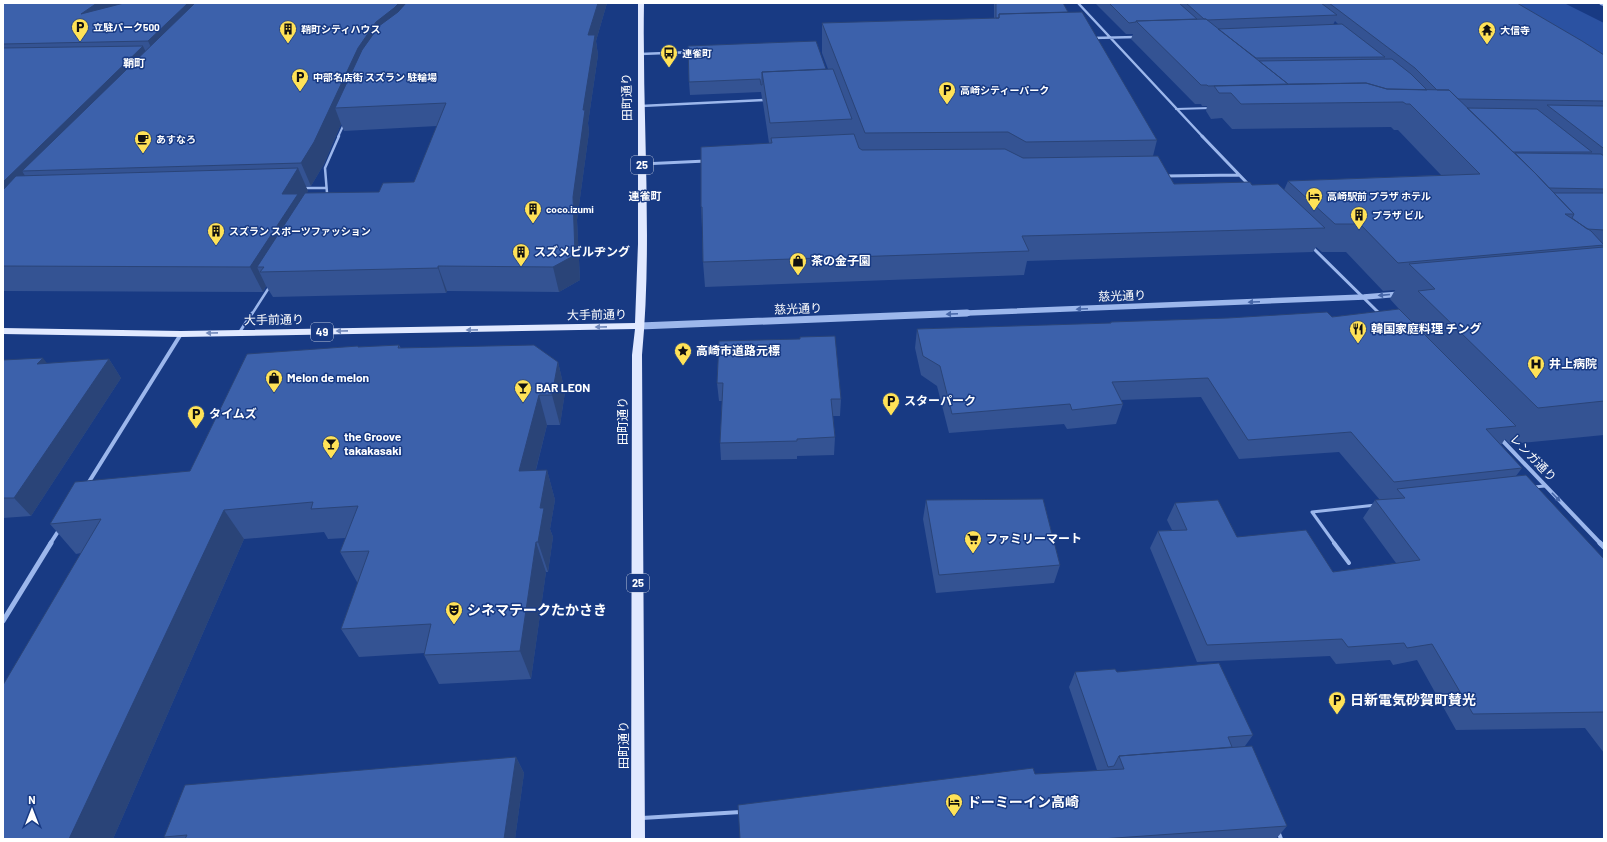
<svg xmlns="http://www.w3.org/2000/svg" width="1607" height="842" viewBox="0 0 1607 842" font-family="Barlow,'Noto Sans JP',sans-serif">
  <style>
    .green { fill: #2b52a2 }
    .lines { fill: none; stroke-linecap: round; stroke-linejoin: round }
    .service-far3 { stroke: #9cb7ec; stroke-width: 2 }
    .service-far2 { stroke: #9cb7ec; stroke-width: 2.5 }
    .service-far1 { stroke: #9cb7ec; stroke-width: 3 }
    .service { stroke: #9cb7ec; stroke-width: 4 }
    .minor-far3 { stroke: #9cb7ec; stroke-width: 2.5 }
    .minor-far2 { stroke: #9cb7ec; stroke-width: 3 }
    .minor-far1 { stroke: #9cb7ec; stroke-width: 4 }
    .minor { stroke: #9cb7ec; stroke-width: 5 }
    .tertiary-far2 { stroke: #9cb7ec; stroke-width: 4 }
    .tertiary-far1 { stroke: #9cb7ec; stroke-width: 5.5 }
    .tertiary { stroke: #9cb7ec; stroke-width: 7 }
    .primary { fill: #e1e9ff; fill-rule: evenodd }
    .wall { fill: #345393; fill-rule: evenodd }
    .shaded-wall { fill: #2a4478 }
    .building { fill: #3c61ab; stroke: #2a4478 }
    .oneway { fill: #4666a8 }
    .oneway2 { fill: #7289bb }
    .labels { text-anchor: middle; stroke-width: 3; stroke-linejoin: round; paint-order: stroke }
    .far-poi-label { font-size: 10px; font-weight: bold; fill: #fff; stroke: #183a83; text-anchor: start }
    .far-neighbourhood-label { font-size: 11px; font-weight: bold; fill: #fff; stroke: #183a83 }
    .shield { fill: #183a83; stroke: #bac4da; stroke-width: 1 }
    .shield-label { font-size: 11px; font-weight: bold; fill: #fff }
    .street-label { font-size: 12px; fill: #fff; stroke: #183a83 }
    .poi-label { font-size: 12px; font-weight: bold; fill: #fff; stroke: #183a83; text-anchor: start }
    .near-poi-label { font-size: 14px; font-weight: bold; fill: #fff; stroke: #183a83; text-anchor: start }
  </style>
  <rect width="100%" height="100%" fill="#183a83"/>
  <path class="green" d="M1456,3H1564L1604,23V86Z"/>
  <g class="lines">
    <path class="service-far3" d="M1176,109L1210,108
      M338,137L344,124"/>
    <path class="service-far2" d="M303,188H325
      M325,196L327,193L325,168L339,136
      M252,314L270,286"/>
    <path class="service-far1" d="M239,333L252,313
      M1534,487L1545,486
      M1335,544L1312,512L1376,505"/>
    <path class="service" d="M1334,543L1349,563
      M642,818L741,812
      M1278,831L1281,839"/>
    <path class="minor-far3" d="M1078,3L1203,137
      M1092,38L1137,37
      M640,54L693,52
      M641,106L766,100"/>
    <path class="minor-far2" d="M1202,136L1249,185
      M642,164L706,161
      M1165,176L1239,175
      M1311,246L1380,314"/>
    <path class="minor-far1" d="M1379,313L1381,315
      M1500,438L1601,544
      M87,485L181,334
      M50,544L59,530"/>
    <path class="minor" d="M1600,543L1604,547
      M3,621L51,543"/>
    <path class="tertiary-far2" d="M1601,3L1604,4"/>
    <path class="tertiary-far1" d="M942,314L1364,297L1401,294"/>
    <path class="tertiary" d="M640,326L967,313"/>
    <path class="primary" d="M638,3H644C642,120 653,239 642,355L645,839H631L632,355L635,329L181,337L3,334V328L181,331L635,323L638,244Z"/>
  </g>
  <path class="wall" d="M3,3H607L596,41L598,55L588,123L589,132L577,220L580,280L559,292L447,291L446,293L273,297L266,286L263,292L3,291ZM341,124L344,131L437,126L414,182L379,192L306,193L308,191L305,186H311L324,164Z
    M994,3H1063L1068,12L1157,140L1153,156L1174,184L1252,185L1284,190L1288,181L1441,175L1398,130H1394L1391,127L1232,129L1222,118L1211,119L1206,111L1207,106H1202L1201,104H1195L1131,39L1133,34H1126L1095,3H1517L1604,55V243H1602L1604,245L1602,248L1604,247V435L1510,444L1505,439L1501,445L1522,468L1516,476L1604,559V753L1585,728L1456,730L1417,660L1393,665L1390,660L1336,664L1330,656L1197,662L1150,548L1158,531L1172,530L1167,520L1175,503L1237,537L1333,572L1396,563L1363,518L1375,500H1380L1339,452L1239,459L1201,397L1121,400L1123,404L1116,424L1067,429L1064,424L949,433L937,386L921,375L915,348L917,329L1110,323L1111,322L1332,317L1399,309L1390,299L1395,290L1383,291L1346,252H1322L1316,247L1313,252L1027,261L1024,275L705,287L703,262L702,228L701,207L769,143L763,103L762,98L761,92L690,95L689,82L828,69L822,53V23L994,18ZM1335,21L1338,24L1333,25Z
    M719,341L841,399L840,416H833L835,437L834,455L797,456V459L721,460L720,443L722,401H719L717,383Z
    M399,345L401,348L558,362L565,392L560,425H547L536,470H547L555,500L550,529L553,537L548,572H546L531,679L439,684L424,655L425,653L359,657L341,629L358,582H357L340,552L346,538L328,539L324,532L244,539L113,839H3L81,553L76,554L50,524L190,471L359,347Z
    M109,359L121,378L31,516L3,518V360L47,364Z
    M926,500L1060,565L1054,583L936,593L923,519Z
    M1075,672H1117L1253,735L1245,746L1287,826L1276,839H740L1097,770L1069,687Z
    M516,757L524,773L515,839H167L164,837Z"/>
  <path class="shaded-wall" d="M97,3H133L81,14Z
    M188,3H216L158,62L148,41Z
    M399,3H422L335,108L341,124L324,164L311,186L301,163L358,48L376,22Z
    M598,3H607L596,41L598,55L588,123L589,132L577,220L580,280L559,292L553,267L573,197L583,110L588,35Z
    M143,46L153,67L22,171L34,190L3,222V182Z
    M298,168L308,191L264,267H257L266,286L263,292L250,267L282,194Z
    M438,266L447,291L446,293L438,268Z
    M43,358L57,376L37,364Z
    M109,359L121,378L31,516L14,498Z
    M558,362L565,392L560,425L552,395Z
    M539,395L547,425L528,501L519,471Z
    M547,470L555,500L550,529L553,537L548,572L538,542L540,508Z
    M224,510L244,539L113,839H69Z
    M536,542L546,572L531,679L520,651Z
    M516,757L524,773L515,839H504Z"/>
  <path class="building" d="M3,3H97L81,14L124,3H188L148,41L3,44Z
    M195,3H399L394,8L376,22L358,48L314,142L301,163L22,171Z
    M406,3H598L588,35H595L583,110H585L573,197L575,255L553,267L438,266V268L260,272L264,267H257L305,193L379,192L383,183L414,182L446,103L335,108L362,50L379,26L398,12Z
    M996,3H1063L1068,12L999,14V18H996Z
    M1109,3H1179L1197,19L1136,21V22L1129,23Z
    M1186,3H1321L1337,15L1207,20L1206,19H1204Z
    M1329,3H1517L1582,41L1604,55V101L1458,99L1449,90H1437L1415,68Z
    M1082,12L1157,140L1026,142L1008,132L865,133L822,23L999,18V14Z
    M1206,19L1288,84L1208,86L1207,85H1201L1136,21Z
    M1342,24L1385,57L1256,58L1218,29Z
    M816,41L826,69L762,72V85H761L760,79L689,82L688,46Z
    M143,46L3,182V48Z
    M1392,59L1411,74L1427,90L1387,89L1366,83L1288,84L1259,61Z
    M833,69L852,119L770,123L762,72Z
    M1366,83L1387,89L1449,90L1536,174L1574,214H1565L1591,231L1604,245L1398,263L1360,224H1335L1288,181L1480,174L1410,104H1406L1403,102L1241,104L1231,93H1219L1214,86Z
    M1547,105L1604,106V148H1603Z
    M1467,108L1537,109L1592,152H1513Z
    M854,134L859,148L862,150L1005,149L1023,158L1158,156L1174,184L1250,182L1252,185L1278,184L1325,228L1022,236L1029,251L703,262L702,207H701V147L772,143L771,138Z
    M1515,153L1601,154L1604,156V189L1549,188L1536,174Z
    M298,168L282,194H298L250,267L3,266V190L16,176Z
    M1554,193H1604V230L1587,229L1572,218L1574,214Z
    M1604,247V401L1538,408L1418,291L1435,289L1409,264Z
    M1399,309L1516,426L1486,429L1522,468L1394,482L1351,432L1248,440L1208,378L1112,382L1123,404L1072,410L1070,404L952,414L940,366L923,356L917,329L1111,323V322L1228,318L1327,312L1332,317Z
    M835,336L841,399H831L835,437L797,439V441L720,443L723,383H717L719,341L800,339V337Z
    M399,345L398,348L534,345L558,362L552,395H539L519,471L547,470L540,508H544L538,542H536L520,651L424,655L431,624L341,629L369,551L340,552L358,506L311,509L313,502L224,510L69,839H3V685L101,519L50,524L75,482L190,471L247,354L358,346V347Z
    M43,358L37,364L109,359L14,498H3V360Z
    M1526,475L1604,559V712L1473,714L1432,644L1407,648L1404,643L1348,647L1342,639L1207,645L1158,531L1187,530L1175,503L1218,500L1237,537L1306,530L1333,572L1420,560L1375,500L1405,498L1397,489Z
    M1043,499L1060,565L939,575L926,500Z
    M1219,663L1253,735L1228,737L1232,747L1119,756L1114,766L1108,767L1075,672L1115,669L1117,672Z
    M1252,746L1287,826L1101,839H740L738,805L1033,768L1035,774L1124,769L1119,756Z
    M516,757L504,839H185L187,835L164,837L185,785Z"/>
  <defs><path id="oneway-solid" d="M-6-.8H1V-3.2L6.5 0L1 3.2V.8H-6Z"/></defs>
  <g class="oneway">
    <use href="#oneway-solid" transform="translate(1384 295) rotate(175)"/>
    <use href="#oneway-solid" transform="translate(1254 302) rotate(178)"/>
    <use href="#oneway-solid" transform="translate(1082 309) rotate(178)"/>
    <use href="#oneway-solid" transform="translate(952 314) rotate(178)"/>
    <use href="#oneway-solid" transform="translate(1556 497) rotate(46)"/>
  </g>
  <g class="oneway2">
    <use href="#oneway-solid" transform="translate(601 327) rotate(179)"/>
    <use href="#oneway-solid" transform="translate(472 330) rotate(179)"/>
    <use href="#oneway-solid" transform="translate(342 331) rotate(179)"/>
    <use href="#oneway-solid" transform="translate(212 333) rotate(179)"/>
  </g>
  <defs>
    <g id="parking-pin" transform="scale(0.9)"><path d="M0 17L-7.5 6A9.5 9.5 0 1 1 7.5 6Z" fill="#ffe257" stroke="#183a83"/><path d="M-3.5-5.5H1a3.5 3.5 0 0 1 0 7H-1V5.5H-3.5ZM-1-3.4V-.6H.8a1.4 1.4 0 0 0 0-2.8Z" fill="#111"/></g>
    <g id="building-pin" transform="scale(0.9)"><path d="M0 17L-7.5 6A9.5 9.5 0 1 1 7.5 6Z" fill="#ffe257" stroke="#183a83"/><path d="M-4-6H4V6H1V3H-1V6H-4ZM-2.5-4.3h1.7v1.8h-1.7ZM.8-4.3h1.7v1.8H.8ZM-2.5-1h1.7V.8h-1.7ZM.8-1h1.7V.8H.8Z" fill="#111"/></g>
    <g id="temple-pin" transform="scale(0.9)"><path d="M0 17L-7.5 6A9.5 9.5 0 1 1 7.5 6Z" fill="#ffe257" stroke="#183a83"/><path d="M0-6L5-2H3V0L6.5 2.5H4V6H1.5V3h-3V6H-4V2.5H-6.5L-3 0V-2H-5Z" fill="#111"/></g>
    <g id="bus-pin" transform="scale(0.9)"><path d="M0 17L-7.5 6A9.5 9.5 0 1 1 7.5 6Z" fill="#ffe257" stroke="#183a83"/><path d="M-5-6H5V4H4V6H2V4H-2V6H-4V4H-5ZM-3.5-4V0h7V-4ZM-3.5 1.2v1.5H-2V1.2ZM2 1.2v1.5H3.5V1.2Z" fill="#111"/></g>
    <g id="cafe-pin" transform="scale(0.9)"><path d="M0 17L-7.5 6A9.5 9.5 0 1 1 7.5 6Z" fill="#ffe257" stroke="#183a83"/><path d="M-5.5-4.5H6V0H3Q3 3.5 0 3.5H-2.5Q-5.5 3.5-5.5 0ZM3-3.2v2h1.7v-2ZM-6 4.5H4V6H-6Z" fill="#111"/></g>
    <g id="hotel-pin" transform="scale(0.9)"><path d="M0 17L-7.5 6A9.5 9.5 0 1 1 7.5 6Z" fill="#ffe257" stroke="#183a83"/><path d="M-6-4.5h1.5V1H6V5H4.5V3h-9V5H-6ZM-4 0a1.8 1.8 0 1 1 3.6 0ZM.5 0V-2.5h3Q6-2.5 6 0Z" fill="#111"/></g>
    <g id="shop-pin" transform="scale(0.9)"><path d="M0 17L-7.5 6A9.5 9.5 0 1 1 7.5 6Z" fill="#ffe257" stroke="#183a83"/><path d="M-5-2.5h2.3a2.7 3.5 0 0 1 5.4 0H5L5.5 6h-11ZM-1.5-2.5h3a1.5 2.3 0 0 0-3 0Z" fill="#111"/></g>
    <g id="restaurant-pin" transform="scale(0.9)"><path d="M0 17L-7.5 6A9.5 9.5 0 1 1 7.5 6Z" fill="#ffe257" stroke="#183a83"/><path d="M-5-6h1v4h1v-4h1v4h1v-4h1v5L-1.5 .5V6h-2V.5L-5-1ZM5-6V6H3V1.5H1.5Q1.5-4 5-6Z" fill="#111"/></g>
    <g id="sight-pin" transform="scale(0.9)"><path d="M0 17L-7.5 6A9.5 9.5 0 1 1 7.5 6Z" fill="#ffe257" stroke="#183a83"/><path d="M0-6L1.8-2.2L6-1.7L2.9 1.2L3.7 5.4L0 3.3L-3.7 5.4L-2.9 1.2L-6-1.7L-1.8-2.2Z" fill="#111"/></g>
    <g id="hospital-pin" transform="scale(0.9)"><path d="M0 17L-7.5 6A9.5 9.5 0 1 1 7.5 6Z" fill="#ffe257" stroke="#183a83"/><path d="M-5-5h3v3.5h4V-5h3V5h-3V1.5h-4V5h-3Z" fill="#111"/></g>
    <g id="bar-pin" transform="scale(0.9)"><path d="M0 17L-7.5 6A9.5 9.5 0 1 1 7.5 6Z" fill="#ffe257" stroke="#183a83"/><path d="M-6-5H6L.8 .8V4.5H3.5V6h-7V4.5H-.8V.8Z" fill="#111"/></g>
    <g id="supermarket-pin" transform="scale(0.9)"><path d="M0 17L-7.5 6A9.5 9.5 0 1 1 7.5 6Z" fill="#ffe257" stroke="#183a83"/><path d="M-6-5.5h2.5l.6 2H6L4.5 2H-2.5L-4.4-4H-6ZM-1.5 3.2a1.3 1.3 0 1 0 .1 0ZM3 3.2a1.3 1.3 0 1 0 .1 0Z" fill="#111"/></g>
    <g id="theatre-pin" transform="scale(0.9)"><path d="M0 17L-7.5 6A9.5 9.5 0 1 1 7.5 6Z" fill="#ffe257" stroke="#183a83"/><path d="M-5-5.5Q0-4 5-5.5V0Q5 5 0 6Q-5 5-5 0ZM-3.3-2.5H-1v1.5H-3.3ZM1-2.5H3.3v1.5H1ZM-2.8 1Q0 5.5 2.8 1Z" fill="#111"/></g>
  </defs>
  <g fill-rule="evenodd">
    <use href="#parking-pin" x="80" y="27"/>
    <use href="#building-pin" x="288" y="29"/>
    <use href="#temple-pin" x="1487" y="30"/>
    <use href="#bus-pin" x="669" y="53"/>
    <use href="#parking-pin" x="300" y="77"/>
    <use href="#parking-pin" x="947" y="90"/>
    <use href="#cafe-pin" x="143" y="139"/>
    <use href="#hotel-pin" x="1314" y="196"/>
    <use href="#building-pin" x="533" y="209"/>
    <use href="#building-pin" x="1359" y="215"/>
    <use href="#building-pin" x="216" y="231"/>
    <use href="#building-pin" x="521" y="252"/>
    <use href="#shop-pin" x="798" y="261"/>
    <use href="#restaurant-pin" x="1358" y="329"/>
    <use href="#sight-pin" x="683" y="351"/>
    <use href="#hospital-pin" x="1536" y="364"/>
    <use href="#shop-pin" x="274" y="378"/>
    <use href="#bar-pin" x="523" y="388"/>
    <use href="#parking-pin" x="891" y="401"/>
    <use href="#parking-pin" x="196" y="414"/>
    <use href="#bar-pin" x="331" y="444"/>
    <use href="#supermarket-pin" x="973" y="539"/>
    <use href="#theatre-pin" x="454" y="610"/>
    <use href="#parking-pin" x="1337" y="700"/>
    <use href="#hotel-pin" x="954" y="802"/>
  </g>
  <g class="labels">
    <g class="far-poi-label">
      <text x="93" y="31">立駐パーク500</text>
      <text x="301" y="33">鞘町シティハウス</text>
      <text x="1500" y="34">大信寺</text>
      <text x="682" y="57">連雀町</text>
      <text x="313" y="81">中部名店街 スズラン 駐輪場</text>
      <text x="960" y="94">高崎シティーパーク</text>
      <text x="156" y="143">あすなろ</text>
      <text x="1327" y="200">高崎駅前 プラザ ホテル</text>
      <text x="546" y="213">coco.izumi</text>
      <text x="1372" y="219">プラザ ビル</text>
      <text x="229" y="235">スズラン スポーツファッション</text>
    </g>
    <g class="far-neighbourhood-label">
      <text x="134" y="67">鞘町</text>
      <text x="645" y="200">連雀町</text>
    </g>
    <g class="shield">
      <rect x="631" y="156" width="22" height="18" rx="3"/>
      <rect x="311" y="323" width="22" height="18" rx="3"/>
      <rect x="627" y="574" width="22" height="18" rx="3"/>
    </g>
    <g class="shield-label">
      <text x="642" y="169">25</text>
      <text x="322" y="336">49</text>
      <text x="638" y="587">25</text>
    </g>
    <g class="street-label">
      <text transform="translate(627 97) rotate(-91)" y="4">田町通り</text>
      <text transform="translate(1122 296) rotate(-2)" y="4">慈光通り</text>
      <text transform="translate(798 309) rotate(-2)" y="4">慈光通り</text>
      <text transform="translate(597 315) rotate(-1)" y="4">大手前通り</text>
      <text transform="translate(274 320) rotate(-1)" y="4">大手前通り</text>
      <text transform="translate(623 421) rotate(-90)" y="4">田町通り</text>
      <text transform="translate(1533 458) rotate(46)" y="4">レンガ通り</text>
      <text transform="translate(624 745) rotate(-90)" y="4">田町通り</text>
    </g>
    <g class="poi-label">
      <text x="534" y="256">スズメビルヂング</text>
      <text x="811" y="265">茶の金子園</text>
      <text x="1371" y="333">韓国家庭料理 チング</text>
      <text x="696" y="355">高崎市道路元標</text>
      <text x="1549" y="368">井上病院</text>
      <text x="287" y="382">Melon de melon</text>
      <text x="536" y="392">BAR LEON</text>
      <text x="904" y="405">スターパーク</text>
      <text x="209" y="418">タイムズ</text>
      <text x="344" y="441">the Groove<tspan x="344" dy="14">takakasaki</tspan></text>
      <text x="986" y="543">ファミリーマート</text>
    </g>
    <g class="near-poi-label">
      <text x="467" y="615">シネマテークたかさき</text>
      <text x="1350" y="705">日新電気砂賀町賛光</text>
      <text x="967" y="807">ドーミーイン高崎</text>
    </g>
  </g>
  <rect width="1607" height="842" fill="none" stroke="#ffffff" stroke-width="8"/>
  <g transform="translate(32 810)" stroke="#183a83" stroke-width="3" paint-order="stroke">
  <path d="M0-3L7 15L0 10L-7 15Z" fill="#ffffff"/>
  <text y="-6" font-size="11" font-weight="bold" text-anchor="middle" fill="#ffffff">N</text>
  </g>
</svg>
